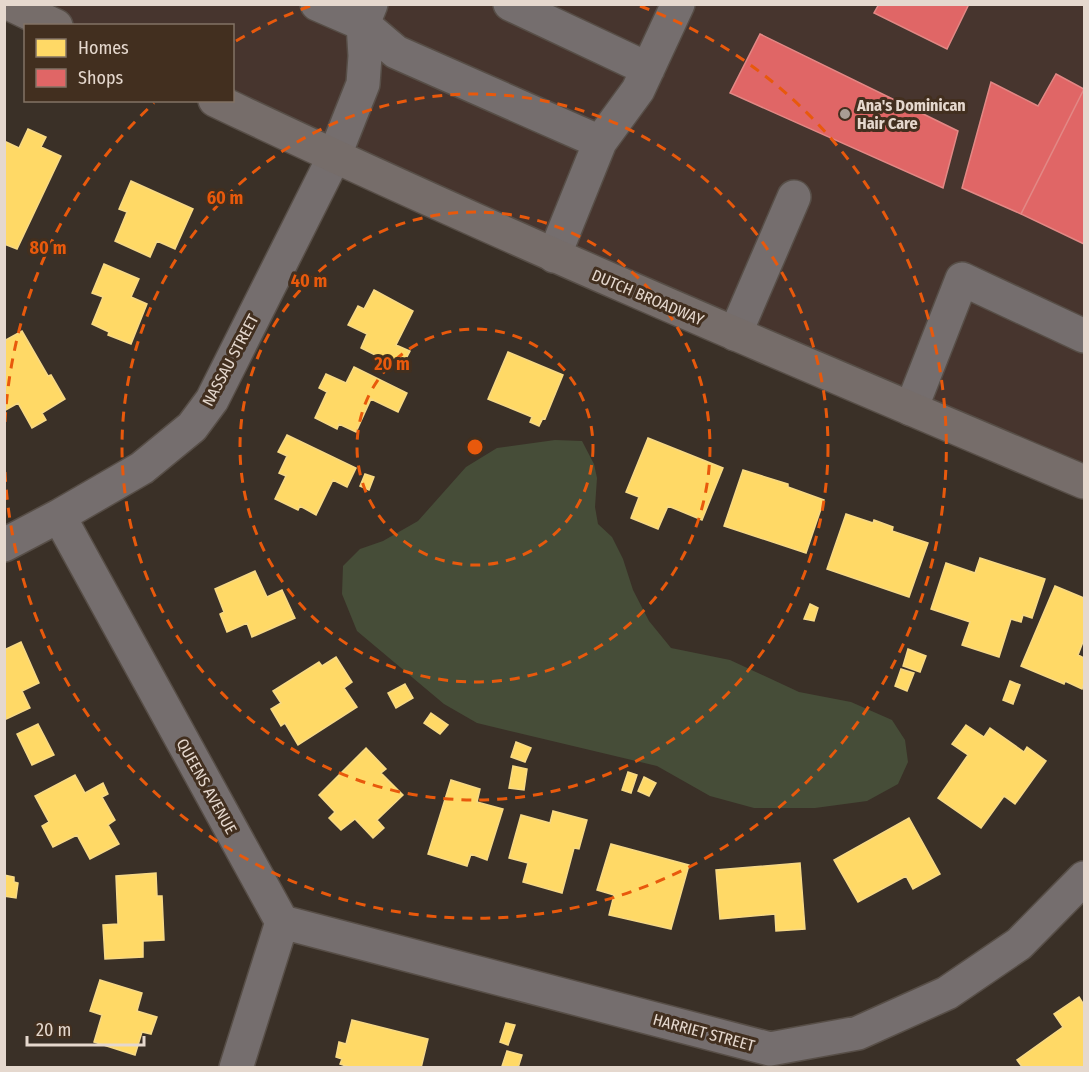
<svg xmlns="http://www.w3.org/2000/svg" width="1089" height="1072" viewBox="0 0 1089 1072" font-family="'Fira Sans Condensed',sans-serif">
  <style>
    .commercial { fill: #47352e }
    .green { fill: #464d38 }
    .homes { fill: #ffd966; stroke: #f7d985; stroke-width: 1.5 }
    .shops { fill: #e06666; stroke: #e28885; stroke-width: 1.5 }
    .lines { fill: none; stroke-linecap: round; stroke-linejoin: round }
    .minor-casing { stroke: #574e47; stroke-width: 36 }
    .major-casing { stroke: #574e47; stroke-width: 36 }
    .minor { stroke: #756e6e; stroke-width: 33 }
    .major { stroke: #766d6a; stroke-width: 33 }
    .ring { fill: none; stroke: #e8590c; stroke-width: 3; stroke-dasharray: 10 8 }
    .poi-dot { fill: #a99d94; stroke: #422f1f; stroke-width: 2 }
    .labels { text-anchor: middle; stroke-width: 6; stroke-linejoin: round; paint-order: stroke }
    .poi-label { font-size: 16px; font-weight: bold; fill: #e5d8ce; stroke: #422f1f; text-anchor: start }
    .street-label { font-size: 16px; fill: #e5d8ce; stroke: #422f1f }
    .centre { fill: #e8590c; stroke: #422f1f; stroke-width: 3 }
    .ring-label { font-size: 18px; text-anchor: middle; font-weight: bold; fill: #e8590c; stroke: #422f1f; stroke-width: 6; stroke-linejoin: round; paint-order: stroke }
  </style>
  <rect width="100%" height="100%" fill="#3a3027"/>
  <path class="commercial" d="M25,5H1084V474L233,99L232,26L71,25Z"/>
  <path class="green" d="M555,440L582,441L594,464L597,478L595,507L598,524L612,537L623,559L633,590L649,621L671,648L730,660L799,692L851,702L892,720L905,740L908,762L898,784L867,801L815,808H754L710,796L657,766L477,723L444,704L357,631L342,594L343,566L360,549L383,541L418,521L466,467L497,448Z"/>
  <path class="homes" d="M28,129L46,137L41,147L61,156L17,249L4,244V141L19,148Z
    M131,181L193,209L175,249L157,241L150,257L115,241L127,212L119,209Z
    M104,264L139,279L131,297L147,304L131,344L108,335L109,332L92,324L103,297L92,293Z
    M374,290L413,311L396,345L410,351L401,368L361,348L367,334L348,325L358,306L364,309Z
    M22,331L48,376L51,375L65,399L42,413L46,420L32,428L18,403L4,411V341Z
    M508,352L563,375L545,419L543,418L539,426L530,422L532,417L488,399Z
    M354,367L407,393L398,412L371,399L356,432L339,424L337,429L315,418L327,392L319,388L326,374L346,383Z
    M287,435L356,468L347,487L333,480L316,515L300,506L298,510L275,499L286,476L279,473L287,456L278,452Z
    M648,438L723,468L702,520L668,506L658,529L631,518L639,497L626,492Z
    M743,470L788,484V487L824,500L806,553L724,526Z
    M365,474L374,477L369,490L360,486Z
    M846,514L873,523L874,520L893,527L892,531L928,543L909,597L827,569Z
    M980,558L1045,579L1032,618L1023,615L1021,622L1011,619L999,657L962,645L970,622L931,609L946,563L975,573Z
    M255,571L267,597L282,590L295,618L252,637L247,623L227,632L220,614L224,612L215,589Z
    M1055,586L1084,598V639L1078,655L1084,658V683L1082,689L1065,681L1064,684L1021,666Z
    M810,604L818,608L814,621L804,619Z
    M21,642L39,683L22,691L30,708L4,720V650Z
    M908,649L926,656L920,672L903,666Z
    M336,657L352,682L344,688L357,707L298,745L285,723L281,726L271,709L281,703L273,691L319,662L322,666Z
    M901,669L914,673L907,691L895,686Z
    M1010,681L1020,685L1013,704L1003,700Z
    M405,684L413,698L396,708L388,693Z
    M431,713L448,725L440,734L424,723Z
    M38,724L54,755L32,765L17,734Z
    M966,725L984,737L990,728L1024,752L1027,747L1046,761L1015,804L1004,796L981,828L938,798L968,755L952,744Z
    M516,742L531,748L525,762L511,757Z
    M366,748L386,769L381,773L403,795L377,820L384,828L373,838L355,819L341,830L329,818L335,812L319,795Z
    M513,766L527,769L524,790L509,788Z
    M628,772L637,775L631,793L622,790Z
    M75,775L85,793L103,783L108,794L102,797L115,820L108,825L119,844L90,859L77,835L53,847L42,826L49,822L35,796Z
    M644,777L656,783L649,796L638,791Z
    M451,780L480,789L477,802L503,809L487,860L471,854L467,866L428,854Z
    M553,811L587,820L579,849L574,848L562,893L523,882L528,863L509,858L521,815L550,823Z
    M909,818L940,874L913,889L906,876L858,902L834,860Z
    M611,844L689,865L671,929L609,915L614,895L597,890Z
    M800,863L805,929L776,931L775,914L720,919L716,870Z
    M156,873L157,896H162L164,940L143,941V957L105,959L103,925L118,924L116,876Z
    M4,875L14,877V882L18,883L16,898L4,896Z
    M100,980L142,993L137,1011L157,1017L151,1034L142,1032L135,1055L94,1042L102,1015L90,1011Z
    M1079,997L1084,1005V1068H1023L1017,1060L1063,1027L1054,1014Z
    M352,1020L428,1039L421,1068H352L340,1064L342,1059L336,1057L339,1042L346,1044Z
    M506,1023L515,1025L508,1045L500,1042Z
    M507,1051L522,1055L518,1068L502,1066Z"/>
  <path class="shops" d="M879,4H969L947,49L874,13Z
    M760,34L958,131L943,188L730,93Z
    M1056,74L1084,89L1021,214L962,188L991,82L1038,106Z
    M1084,89V244L1021,214Z"/>
  <g class="lines">
    <g class="minor-casing">
      <path id="minor" d="M317,4L363,24L396,52L600,142
        M510,4L648,69
        M554,256L600,142L638,90L678,4
        M735,334L794,197
        M911,409L962,279L1084,336
        M59,516L282,922L236,1068
        M4,545L59,516L142,468L192,427L212,400L334,157L363,84L365,56L363,24L371,4
        M282,922L770,1049L858,1033L947,993L1019,944L1084,878"/>
    </g>
    <g class="major-casing">
      <path id="major" d="M10,4L56,26
        M215,100C501,236 793,359 1084,482"/>
    </g>
    <use href="#minor" class="minor"/>
    <use href="#major" class="major"/>
  </g>
  <g class="ring">
    <circle cx="475" cy="447" r="118"/>
    <circle cx="475" cy="447" r="235"/>
    <circle cx="475" cy="447" r="353"/>
    <path d="M5 422A471 471 0 0 1 154 103M236 41A471 471 0 0 1 310 6M640 6A471 471 0 1 1 5 472"/>
  </g>
  <circle class="poi-dot" cx="845" cy="114" r="6"/>
  <g class="labels">
    <g class="poi-label">
      <text x="857" y="111">Ana's Dominican<tspan x="857" dy="18">Hair Care</tspan></text>
    </g>
    <g class="street-label">
      <text transform="translate(648 297) rotate(23)" y="6">DUTCH BROADWAY</text>
      <text transform="translate(230 360) rotate(-62)" y="6">NASSAU STREET</text>
      <text transform="translate(207 786) rotate(61)" y="6">QUEENS AVENUE</text>
      <text transform="translate(704 1032) rotate(15)" y="6">HARRIET STREET</text>
    </g>
  </g>
  <circle cx="475" cy="447" r="9" class="centre"/>
  <g class="ring-label">
    <text x="225" y="204">60 m</text>
    <text x="48" y="254">80 m</text>
    <text x="309" y="287">40 m</text>
    <text x="392" y="370">20 m</text>
  </g>
  <rect width="1089" height="1072" fill="none" stroke="#e5d8ce" stroke-width="12"/>
  <rect x="24" y="24" width="210" height="78" fill="#422f1f" stroke="#837365" stroke-width="1.5"/>
  <rect x="36" y="39" width="30" height="18" fill="#ffd966" stroke="#837365" stroke-width="1.5"/>
  <text x="78" y="54" font-size="18" fill="#e5d8ce">Homes</text>
  <rect x="36" y="69" width="30" height="18" fill="#e06666" stroke="#837365" stroke-width="1.5"/>
  <text x="78" y="84" font-size="18" fill="#e5d8ce">Shops</text>
  <path d="M27 1036v9h117v-9" fill="none" stroke="#e5d8ce" stroke-width="3"/>
  <text x="36" y="1036" font-size="18" fill="#e5d8ce" stroke="#422f1f" stroke-width="4.5" paint-order="stroke">20 m</text>
</svg>
